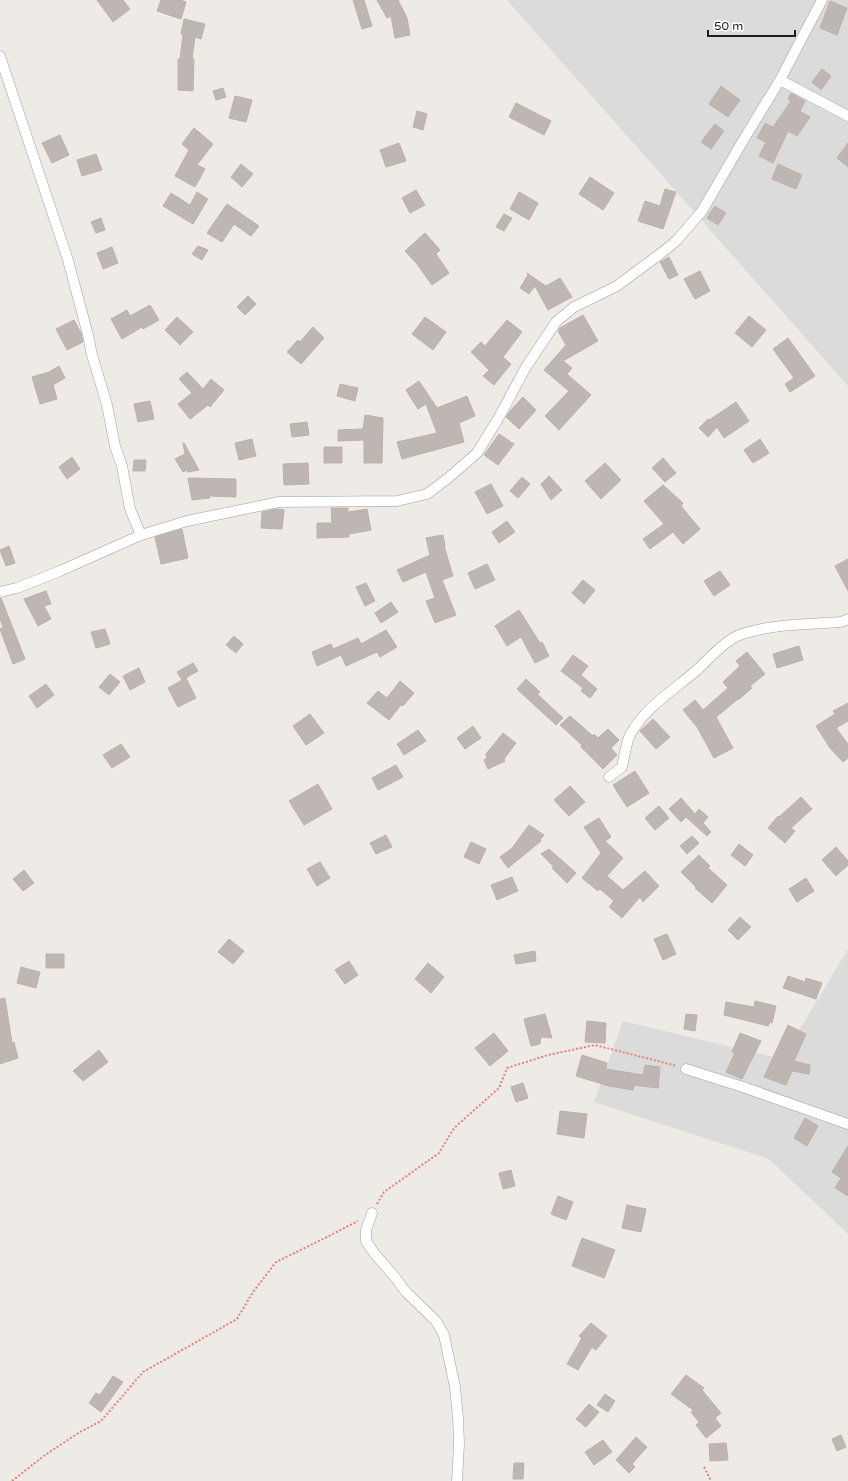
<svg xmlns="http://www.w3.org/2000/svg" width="848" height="1481" viewBox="0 0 848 1481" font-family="'Varela Round',sans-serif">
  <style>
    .residential { fill: #dcdbdb }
    .building { fill: #beb6b2; stroke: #beb1a9 }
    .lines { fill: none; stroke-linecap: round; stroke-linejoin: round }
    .minor-casing { stroke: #9f9f9f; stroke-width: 11 }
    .path { stroke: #eb8079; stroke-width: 2; stroke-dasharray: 2 2; stroke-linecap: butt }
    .minor { stroke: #fff; stroke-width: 10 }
  </style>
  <rect width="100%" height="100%" fill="#eeeae5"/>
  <path class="residential" d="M507,0H848V386Z
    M848,949V1234L769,1159L594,1102L623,1021L782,1059Z"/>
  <path class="building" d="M97,0H123L130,9L113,22Z
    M161,0H180L186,2L181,19L157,11Z
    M353,0H364L372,26L362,29Z
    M377,0H398L407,18L410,35L395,38L391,16L387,18Z
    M830,1L847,8L837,35L820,28Z
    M184,19L205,24L201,39L195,37L192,59H194L193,91L178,90V59H180L183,35L181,34Z
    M822,69L831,76L821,90L812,82Z
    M721,86L740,100L728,117L709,104Z
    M223,88L226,97L216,100L213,91Z
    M791,93L805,101L800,111L810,117L797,136L788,131L773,163L759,156L766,142L757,138L765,123L773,127L791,101L788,99Z
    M235,96L252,100L246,122L229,118Z
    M516,103L551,121L544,135L509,117Z
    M417,111L427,114L423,130L413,127Z
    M715,124L724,131L711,149L701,142Z
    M194,128L213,144L197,165L205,169L195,187L175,176L189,150L182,144Z
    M60,135L69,155L52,163L42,143Z
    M399,143L406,161L386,167L380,150Z
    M848,143V167L837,158Z
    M96,154L102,170L82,176L77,160Z
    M241,164L253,174L242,187L231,177Z
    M778,164L802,175L796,189L772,179Z
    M590,177L614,193L603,210L579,194Z
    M665,189L676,192L663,229L638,221L645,201L660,206Z
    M416,190L425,205L410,213L402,198Z
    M197,192L208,199L193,224L163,206L171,193L190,205Z
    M519,192L538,203L529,220L510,209Z
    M227,204L259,226L251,236L234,224L222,242L207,233Z
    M715,206L726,213L718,225L707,218Z
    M504,214L512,218L504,231L496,227Z
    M101,218L105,230L96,233L91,222Z
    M425,233L440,250L436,254L449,273L432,285L417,264L405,251Z
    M198,246L208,250L202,260L192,254Z
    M112,247L118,263L103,269L97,253Z
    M669,257L678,275L669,279L660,262Z
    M700,271L710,291L695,299L684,279Z
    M527,273L546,286L560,278L572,297L548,310L535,286L529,294L520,288L528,275Z
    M248,296L256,304L245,315L237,307Z
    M150,305L159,320L143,329L142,327L122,339L111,319L127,310L130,316Z
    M583,315L598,341L563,361L572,368L567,374L591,395L559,430L545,416L569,391L544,370L566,345L558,331L560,328Z
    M749,316L766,330L752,347L735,333Z
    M177,317L193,332L180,345L165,330Z
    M425,317L446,332L433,350L412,334Z
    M74,320L81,333L83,342L67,350L56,329Z
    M507,320L522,332L503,357L511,364L494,385L483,376L489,370L471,352L481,342L485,346Z
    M313,327L324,338L301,364L287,352L298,340L300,342Z
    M788,338L815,376L790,392L785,384L794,378L773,349Z
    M59,366L65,378L53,385L57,399L40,404L32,377L49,372Z
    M187,372L203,389L211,379L224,390L210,407L208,405L190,419L178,404L192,393L179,379Z
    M419,381L437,408L467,396L475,416L459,423L464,442L402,459L397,442L437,433L426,404L418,409L406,390Z
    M340,384L358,388L355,401L337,396Z
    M523,397L536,410L519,429L506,417L510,411Z
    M150,401L154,419L138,422L134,404Z
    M736,402L749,421L724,438L717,427L708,437L699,428L708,419L709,420Z
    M365,415L383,418L382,463H364V440L338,441V430L363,429Z
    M307,422L309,435L292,437L290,424Z
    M499,434L514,444L498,465L484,455Z
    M252,439L256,456L239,460L235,443Z
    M760,439L769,453L753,463L744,450Z
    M183,443H184L199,470L188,472L187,470L183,472L175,459L185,454Z
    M324,447H342V463H324Z
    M72,457L80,469L67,479L59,467Z
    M663,458L676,473L665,482L652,468Z
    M134,460H146L145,471H133Z
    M308,463L309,484L284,485L283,464Z
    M605,463L621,480L601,499L585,481Z
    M549,476L562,490L551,500L541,484Z
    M522,477L530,484L518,498L510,491Z
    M188,478L236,479V497L209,496L210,498L192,500Z
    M491,484L503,506L487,514L475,492Z
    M663,485L683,503L681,506L700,529L683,544L673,532L650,549L643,539L664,524L644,501Z
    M331,508H348V512L367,509L371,530L349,534V537L317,538V523H332Z
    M277,509L284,510L282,529L261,528L262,512Z
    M507,521L515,532L499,543L492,532Z
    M182,529L188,558L161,564L155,537Z
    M443,535L445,546H444L453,576L442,580L456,615L435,623L426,601L435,598L426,572L403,582L397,570L430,555L426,538Z
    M9,546L15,563L6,566L0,550Z
    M848,559V591L835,566Z
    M487,564L495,580L475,589L468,573Z
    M720,571L730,585L714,596L704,581Z
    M583,580L595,590L584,604L572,593Z
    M366,583L375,601L365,606L356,587Z
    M46,591L51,604L44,606L51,619L38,626L24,599Z
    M1,598L25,659L13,664L0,629L3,627L0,619V599Z
    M391,602L398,612L381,623L375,613Z
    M519,610L540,643L542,642L549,656L535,663L521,637L507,646L495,626Z
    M105,629L110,644L96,648L91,632Z
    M386,630L397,647L380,657L377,652L346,666L341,655L317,666L312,652L331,644L333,649L358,638L361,644Z
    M234,636L243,644L236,653L226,645Z
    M799,646L803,660L777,668L773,654Z
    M747,652L765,674L750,686L752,688L738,700V699L716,717L733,748L714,758L697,727L683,710L695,700L703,710L728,688L723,682L740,666L736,661Z
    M573,655L588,666L581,675L597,689L590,698L581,691L583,688L561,671Z
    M193,663L198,671L182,680L177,672Z
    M139,668L145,682L130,690L123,676Z
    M110,674L120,682L109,695L99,687Z
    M186,678L196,698L178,707L168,688Z
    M526,679L540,692L537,694L563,718L556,725L517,689Z
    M400,681L414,693L403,706L401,705L389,720L367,703L378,691L387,698Z
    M46,684L54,695L37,708L29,696Z
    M848,703V721L836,728L848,744V758L843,762L830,748L816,726L835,714L833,711Z
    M310,714L324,733L306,745L293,726Z
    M570,716L593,736L594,734L598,738L608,729L619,740L611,748L617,755L603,769L581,747L582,745L560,725Z
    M653,719L670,737L656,749L640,731Z
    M473,726L481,738L465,749L457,738Z
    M418,730L426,741L404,755L397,744Z
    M503,733L516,743L504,759L505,761L488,769L484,760L487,758L486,754Z
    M121,744L130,757L112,768L103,755Z
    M396,765L403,777L378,790L372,778Z
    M635,771L649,793L627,807L613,785Z
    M318,784L332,809L304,825L289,801Z
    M570,786L585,802L569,816L554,800Z
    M801,797L812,809L791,828L795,831L785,843L768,828L778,816L779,817Z
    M681,798L695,814L699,809L708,817L703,823L711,832L707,836L686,817L681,822L669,809Z
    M659,806L669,818L655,830L645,818Z
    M599,818L611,837L605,841L623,858L607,876L623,890L645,871L659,886L643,902L640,897L622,918L609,907L614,901L600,889L598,891L582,878L601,853L584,827Z
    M529,825L544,835L540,840L541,841L508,868L500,857L512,848Z
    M386,835L392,847L376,854L370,843Z
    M692,836L699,843L687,854L680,846Z
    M471,842L486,849L479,864L464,857Z
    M739,844L753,855L745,866L731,855Z
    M836,847L848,861V865L836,876L822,860Z
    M549,849L576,873L567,883L552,868L554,867L541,854Z
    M699,855L710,866L708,868L727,885L712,903L695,888L696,887L681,872Z
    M320,862L330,878L317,886L307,869Z
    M24,870L34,883L23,891L13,879Z
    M512,877L518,891L497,900L491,885Z
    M806,878L814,891L797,902L789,889Z
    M740,917L751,927L738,940L728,930Z
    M667,934L676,954L663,960L654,939Z
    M229,939L244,951L233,964L218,952Z
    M535,951L536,961L516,964L514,955Z
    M46,954H64V968H46Z
    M349,961L358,975L345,984L335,970Z
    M428,963L444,977L431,993L415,979Z
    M21,967L40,972L36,988L17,983Z
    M788,976L805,982L806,978L822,983L816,999L783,988Z
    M5,998L12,1043L14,1042L18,1058L0,1064V999Z
    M755,1001L776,1006L772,1023L770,1022L768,1026L724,1015L726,1002L754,1007Z
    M545,1014L552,1038L541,1037L540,1044L531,1046L524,1019Z
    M686,1014L697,1015L695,1031L684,1029Z
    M587,1021L606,1023L605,1043L585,1042Z
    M788,1025L806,1034L794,1061L810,1065L809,1074L792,1071L786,1085L764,1077Z
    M494,1033L508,1051L490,1066L475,1048Z
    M740,1033L761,1041L742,1079L726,1072L735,1053L732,1052Z
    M99,1050L108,1062L83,1081L73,1071Z
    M582,1055L607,1063L606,1069L643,1075L645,1065L660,1067L658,1088L634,1085L633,1090L609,1086L576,1076Z
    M523,1083L528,1098L516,1102L511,1087Z
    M560,1111L587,1114L584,1138L557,1134Z
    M805,1118L818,1126L807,1146L794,1138Z
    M848,1146V1196L835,1188L841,1178L832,1172Z
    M511,1170L515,1186L503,1189L499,1173Z
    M558,1196L573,1202L566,1220L551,1214Z
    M627,1205L646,1209L641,1232L622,1228Z
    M582,1238L615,1250L604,1278L572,1266Z
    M591,1323L607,1336L596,1350L592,1347L578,1370L567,1364L582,1338L579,1336Z
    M686,1375L704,1388L702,1390L721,1413L715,1418L721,1426L706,1438L696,1425L699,1422L691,1412L693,1410L671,1394Z
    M113,1376L123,1382L101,1412L89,1403L96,1393L100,1395Z
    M605,1394L615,1401L608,1412L597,1405Z
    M589,1404L599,1412L586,1427L576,1419Z
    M841,1435L846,1447L837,1451L832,1439Z
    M636,1437L647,1447L632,1464L635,1467L629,1473L616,1460Z
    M603,1440L612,1452L594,1465L585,1452Z
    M726,1443L728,1460L710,1461L709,1444Z
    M514,1463H524L523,1479H513Z"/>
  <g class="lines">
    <g class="minor-casing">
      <path id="minor" d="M822,0L780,80L848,116
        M0,56L68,260L88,335L92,355L107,405L115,446L122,466L130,509L141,535
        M0,592L17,588L60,571L141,535L187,521L279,502L397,501L427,494L447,479L477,453L498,419L526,367L556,322L574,307L617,286L664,251L677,240L702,211L744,139L780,80
        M609,777L622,767C624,758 626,743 630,735C645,707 674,690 697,670C710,658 725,640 742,634C773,624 808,624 841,622L848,619
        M686,1069L743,1087L848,1124
        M372,1213L366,1230V1241L374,1253L394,1276L406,1292L436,1321L444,1335L455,1387L458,1418L459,1444L457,1481"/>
    </g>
    <path class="path" d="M377,1204L384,1192L439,1153L454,1128L499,1088L507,1068L548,1055L595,1045L677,1066
      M704,1467L711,1481
      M12,1481L45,1455L80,1432L101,1421L143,1372L237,1319L253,1292L276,1262L321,1240L358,1221"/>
    <use href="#minor" class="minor"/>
  </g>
  <path d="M708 30v6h87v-6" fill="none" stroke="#1e1e1e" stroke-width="2"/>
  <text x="714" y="30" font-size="12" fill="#1e1e1e" stroke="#ffffff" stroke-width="3" paint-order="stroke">50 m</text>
</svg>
